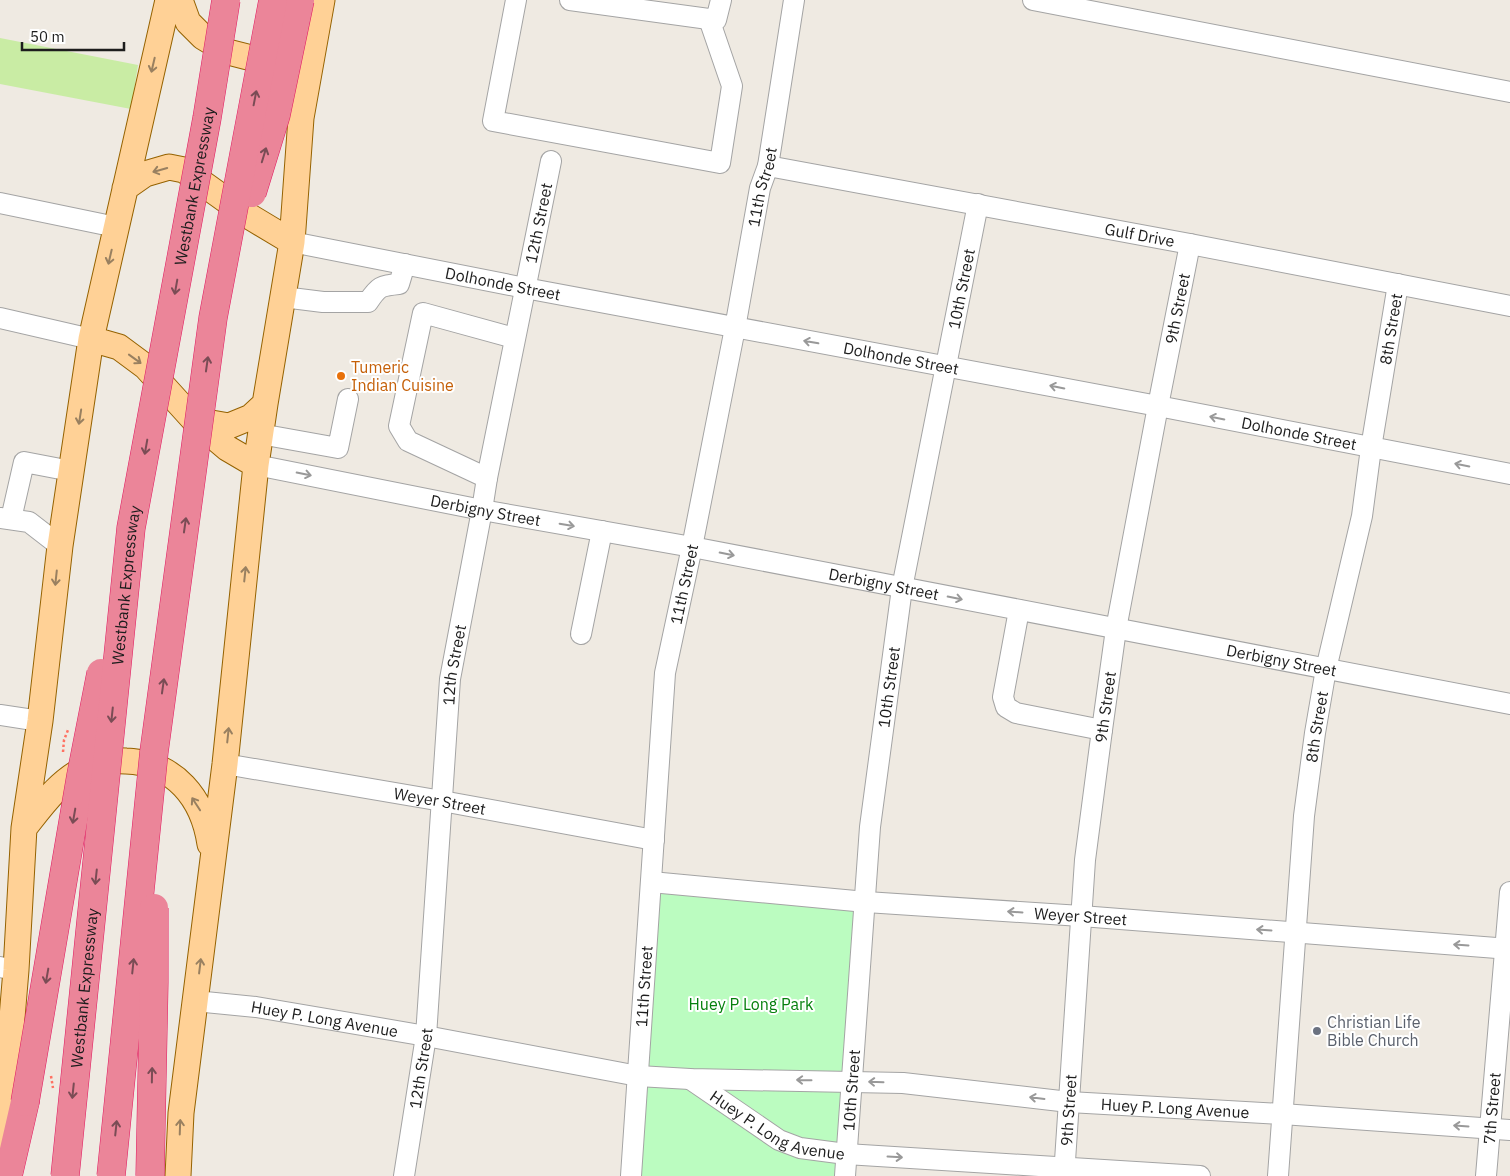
<svg xmlns="http://www.w3.org/2000/svg" width="1510" height="1176" viewBox="0 0 1510 1176" font-family="'IBM Plex Sans',sans-serif">
  <style>
    .grass { fill: #c9eca4 }
    .park { fill: #bbfcc0 }
    .lines { fill: none; stroke-linecap: round; stroke-linejoin: round }
    .minor-casing { stroke: #a4a4a4; stroke-width: 22 }
    .major-casing { stroke: #956200; stroke-width: 27 }
    .highway-casing { stroke: #e11a61; stroke-width: 29 }
    .path { stroke: #ff7162; stroke-width: 2.5; stroke-dasharray: 2.5 2.5; stroke-linecap: butt }
    .minor { stroke: #fff; stroke-width: 20 }
    .major { stroke: #ffd196; stroke-width: 25 }
    .highway { stroke: #eb8599; stroke-width: 28 }
    .highway-bridge-casing { stroke: #e11a61; stroke-width: 29; stroke-linecap: butt }
    .highway-bridge { stroke: #eb8599; stroke-width: 28 }
    .oneway { stroke: #998060 }
    .oneway2 { stroke: #7a4c55 }
    .oneway3 { stroke: #999 }
    .food-dot { fill: #e8710a; stroke: #fff; stroke-width: 2 }
    .worship-dot { fill: #6b7280; stroke: #fff; stroke-width: 2 }
    .labels { text-anchor: middle; stroke-width: 4; stroke-linejoin: round; paint-order: stroke }
    .street-label { font-size: 16px; fill: #1d1d1d; stroke: #fff }
    .food-label { font-size: 16px; fill: #c56008; stroke: #fff; text-anchor: start }
    .park-label { font-size: 16px; fill: #06800e; stroke: #fff }
    .worship-label { font-size: 16px; fill: #5b616d; stroke: #fff; text-anchor: start }
  </style>
  <rect width="100%" height="100%" fill="#efeae2"/>
  <path class="grass" d="M0,38L138,65L131,109L0,84Z"/>
  <path class="park" d="M651,882L866,902L845,1176H631Z"/>
  <g class="lines">
    <g class="minor-casing">
      <g id="minor">
        <path d="M516,0L493,121L720,163L732,86L709,19"/>
        <path d="M570,0L716,20L721,0"/>
        <path d="M1033,0L1510,92"/>
        <path id="s1" d="M768,166L1190,244L1510,306"/>
        <path d="M0,203L116,227"/>
        <path id="s2" d="M292,242L525,288L1158,406L1510,474"/>
        <path d="M283,297L323,302H368C379,286 380,286 399,284L405,264"/>
        <path d="M0,318L91,339"/>
        <path d="M260,434L338,448L348,399"/>
        <path id="s3" d="M256,465L482,510L692,547L1510,704"/>
        <path d="M487,478L408,441L399,426L423,313L514,338"/>
        <path d="M0,518L29,522L60,546"/>
        <path d="M11,519L24,462L71,471"/>
        <path d="M1019,610L1003,697L1006,707L1016,713L1102,730"/>
        <path d="M581,634L602,531"/>
        <path d="M0,715L40,721"/>
        <path id="s4" d="M225,764L442,801L654,840"/>
        <path id="s5" d="M651,882L866,902L1081,916L1510,949"/>
        <path d="M0,967L16,970"/>
        <path id="s6" d="M195,1001L256,1007L426,1036L638,1076L690,1079L903,1083L1069,1102L1282,1114L1510,1130"/>
        <path id="s7" d="M690,1079L779,1140L800,1148L846,1154L1200,1176"/>
        <path id="s8" d="M404,1176L426,1036L450,679L482,510L487,478L551,161"/>
        <path id="s9" d="M631,1176L665,673L692,547L735,328L760,188L768,166L794,0"/>
        <path id="s10" d="M845,1176L870,827L902,588L978,204"/>
        <path id="s11" d="M1064,1176L1085,860L1102,730L1116,629L1158,406L1190,244"/>
        <path id="s12" d="M1278,1176L1304,816L1315,733L1326,669L1362,516L1371,448L1398,284"/>
        <path id="s13" d="M1486,1176L1510,892"/>
      </g>
    </g>
    <g class="major-casing">
      <path id="major" d="M180,0L188,22L203,37L228,52L259,60L272,58L279,53
        M125,188L145,174L169,167L184,170L247,215L292,242
        M91,339L119,347L146,367L194,420L227,448L256,465
        M194,420L229,426L251,417L265,404
        M25,827C43,804 60,780 88,767C100,762 113,760 126,761C175,763 203,798 210,844
        M0,1161L16,970L24,828L40,721L60,546L91,339L168,0
        M178,1176L181,1113L225,764L256,465L265,404L292,242L301,118L322,0"/>
    </g>
    <g class="highway-casing">
      <path id="highway" d="M8,1176L25,1102"/>
    </g>
    <path class="path" d="M63,752L64,740L68,730
      M51,1076L53,1088"/>
    <use href="#minor" class="minor"/>
    <use href="#major" class="major"/>
    <use href="#highway" class="highway"/>
    <g class="highway-bridge-casing">
      <g id="highway-bridge">
        <path d="M252,193L276,115L300,0"/>
        <path d="M25,1102L81,775L101,673"/>
        <path id="s14" d="M65,1176L131,528L207,118L226,0"/>
        <path d="M111,1176L154,752L213,318L273,0"/>
        <path d="M150,1176L154,982V908"/>
      </g>
    </g>
    <use href="#highway-bridge" class="highway-bridge"/>
  </g>
  <defs><path id="oneway-shaft" d="M-6 0H5M1.5-3L5.5 0L1.5 3" fill="none" stroke-width="1.6" stroke-linecap="round" stroke-linejoin="round" transform="scale(1.25)"/></defs>
  <g class="oneway">
    <use href="#oneway-shaft" transform="translate(153 65) rotate(103)"/>
    <use href="#oneway-shaft" transform="translate(160 170) rotate(164)"/>
    <use href="#oneway-shaft" transform="translate(110 257) rotate(103)"/>
    <use href="#oneway-shaft" transform="translate(135 359) rotate(36)"/>
    <use href="#oneway-shaft" transform="translate(80 417) rotate(99)"/>
    <use href="#oneway-shaft" transform="translate(245 574) rotate(-84)"/>
    <use href="#oneway-shaft" transform="translate(56 578) rotate(96)"/>
    <use href="#oneway-shaft" transform="translate(228 735) rotate(-84)"/>
    <use href="#oneway-shaft" transform="translate(196 804) rotate(-123)"/>
    <use href="#oneway-shaft" transform="translate(200 966) rotate(-83)"/>
    <use href="#oneway-shaft" transform="translate(180 1127) rotate(-88)"/>
  </g>
  <g class="oneway2">
    <use href="#oneway-shaft" transform="translate(255 98) rotate(-79)"/>
    <use href="#oneway-shaft" transform="translate(264 155) rotate(-73)"/>
    <use href="#oneway-shaft" transform="translate(176 287) rotate(100)"/>
    <use href="#oneway-shaft" transform="translate(207 364) rotate(-82)"/>
    <use href="#oneway-shaft" transform="translate(146 447) rotate(100)"/>
    <use href="#oneway-shaft" transform="translate(185 525) rotate(-82)"/>
    <use href="#oneway-shaft" transform="translate(163 686) rotate(-82)"/>
    <use href="#oneway-shaft" transform="translate(112 715) rotate(96)"/>
    <use href="#oneway-shaft" transform="translate(74 816) rotate(100)"/>
    <use href="#oneway-shaft" transform="translate(96 877) rotate(96)"/>
    <use href="#oneway-shaft" transform="translate(133 966) rotate(-84)"/>
    <use href="#oneway-shaft" transform="translate(47 976) rotate(100)"/>
    <use href="#oneway-shaft" transform="translate(152 1075) rotate(-89)"/>
    <use href="#oneway-shaft" transform="translate(73 1091) rotate(96)"/>
    <use href="#oneway-shaft" transform="translate(116 1128) rotate(-84)"/>
  </g>
  <g class="oneway3">
    <use href="#oneway-shaft" transform="translate(811 342) rotate(-170)"/>
    <use href="#oneway-shaft" transform="translate(1057 387) rotate(-169)"/>
    <use href="#oneway-shaft" transform="translate(1217 418) rotate(-169)"/>
    <use href="#oneway-shaft" transform="translate(1462 465) rotate(-169)"/>
    <use href="#oneway-shaft" transform="translate(304 474) rotate(11)"/>
    <use href="#oneway-shaft" transform="translate(567 525) rotate(10)"/>
    <use href="#oneway-shaft" transform="translate(727 554) rotate(11)"/>
    <use href="#oneway-shaft" transform="translate(955 598) rotate(11)"/>
    <use href="#oneway-shaft" transform="translate(1015 912) rotate(-176)"/>
    <use href="#oneway-shaft" transform="translate(1264 930) rotate(-176)"/>
    <use href="#oneway-shaft" transform="translate(1461 945) rotate(-176)"/>
    <use href="#oneway-shaft" transform="translate(804 1080) rotate(-179)"/>
    <use href="#oneway-shaft" transform="translate(876 1082) rotate(-178)"/>
    <use href="#oneway-shaft" transform="translate(1037 1098) rotate(-173)"/>
    <use href="#oneway-shaft" transform="translate(1461 1126) rotate(-176)"/>
    <use href="#oneway-shaft" transform="translate(895 1157) rotate(3)"/>
  </g>
  <circle class="food-dot" cx="341" cy="376" r="5"/>
  <circle class="worship-dot" cx="1317" cy="1031" r="5"/>
  <g class="labels">
    <g class="street-label">
      <text dy="6" stroke="none"><textPath href="#s14" startOffset="999">Westbank Expressway</textPath></text>
      <text dy="6" stroke="none"><textPath href="#s9" startOffset="1000">11th Street</textPath></text>
      <text dy="6" stroke="none"><textPath href="#s8" startOffset="964">12th Street</textPath></text>
      <text dy="6" stroke="none"><textPath href="#s1" startOffset="378">Gulf Drive</textPath></text>
      <text dy="6" stroke="none"><textPath href="#s2" startOffset="215">Dolhonde Street</textPath></text>
      <text dy="6" stroke="none"><textPath href="#s10" startOffset="896">10th Street</textPath></text>
      <text dy="6" stroke="none"><textPath href="#s11" startOffset="876">9th Street</textPath></text>
      <text dy="6" stroke="none"><textPath href="#s12" startOffset="856">8th Street</textPath></text>
      <text dy="6" stroke="none"><textPath href="#s2" startOffset="620">Dolhonde Street</textPath></text>
      <text dy="6" stroke="none"><textPath href="#s2" startOffset="1025">Dolhonde Street</textPath></text>
      <text dy="6" stroke="none"><textPath href="#s3" startOffset="234">Derbigny Street</textPath></text>
      <text dy="6" stroke="none"><textPath href="#s9" startOffset="595">11th Street</textPath></text>
      <text dy="6" stroke="none"><textPath href="#s3" startOffset="639">Derbigny Street</textPath></text>
      <text dy="6" stroke="none"><textPath href="#s14" startOffset="594">Westbank Expressway</textPath></text>
      <text dy="6" stroke="none"><textPath href="#s3" startOffset="1044">Derbigny Street</textPath></text>
      <text dy="6" stroke="none"><textPath href="#s8" startOffset="514">12th Street</textPath></text>
      <text dy="6" stroke="none"><textPath href="#s10" startOffset="491">10th Street</textPath></text>
      <text dy="6" stroke="none"><textPath href="#s11" startOffset="471">9th Street</textPath></text>
      <text dy="6" stroke="none"><textPath href="#s12" startOffset="451">8th Street</textPath></text>
      <text dy="6" stroke="none"><textPath href="#s4" startOffset="218">Weyer Street</textPath></text>
      <text dy="6" stroke="none"><textPath href="#s5" startOffset="431">Weyer Street</textPath></text>
      <text dy="6" stroke="none"><textPath href="#s9" startOffset="190">11th Street</textPath></text>
      <text dy="6" stroke="none"><textPath href="#s14" startOffset="189">Westbank Expressway</textPath></text>
      <text dy="6" stroke="none"><textPath href="#s6" startOffset="131">Huey P. Long Avenue</textPath></text>
      <text dy="6" stroke="none"><textPath href="#s8" startOffset="109">12th Street</textPath></text>
      <text dy="6" stroke="none"><textPath href="#s10" startOffset="86">10th Street</textPath></text>
      <text dy="6" stroke="none"><textPath href="#s6" startOffset="988">Huey P. Long Avenue</textPath></text>
      <text dy="6" stroke="none"><textPath href="#s13" startOffset="68">7th Street</textPath></text>
      <text dy="6" stroke="none"><textPath href="#s11" startOffset="66">9th Street</textPath></text>
      <text dy="6" stroke="none"><textPath href="#s7" startOffset="101">Huey P. Long Avenue</textPath></text>
    </g>
    <g class="food-label">
      <text x="351" y="373">Tumeric<tspan x="351" dy="18">Indian Cuisine</tspan></text>
    </g>
    <g class="park-label">
      <text x="751" y="1010">Huey P Long Park</text>
    </g>
    <g class="worship-label">
      <text x="1327" y="1028">Christian Life<tspan x="1327" dy="18">Bible Church</tspan></text>
    </g>
  </g>
  <path d="M22 42v8h102v-8" fill="none" stroke="#1d1d1d" stroke-width="2.5"/>
  <text x="30" y="42" font-size="15" fill="#1d1d1d" stroke="#ffffff" stroke-width="4" paint-order="stroke">50 m</text>
</svg>
